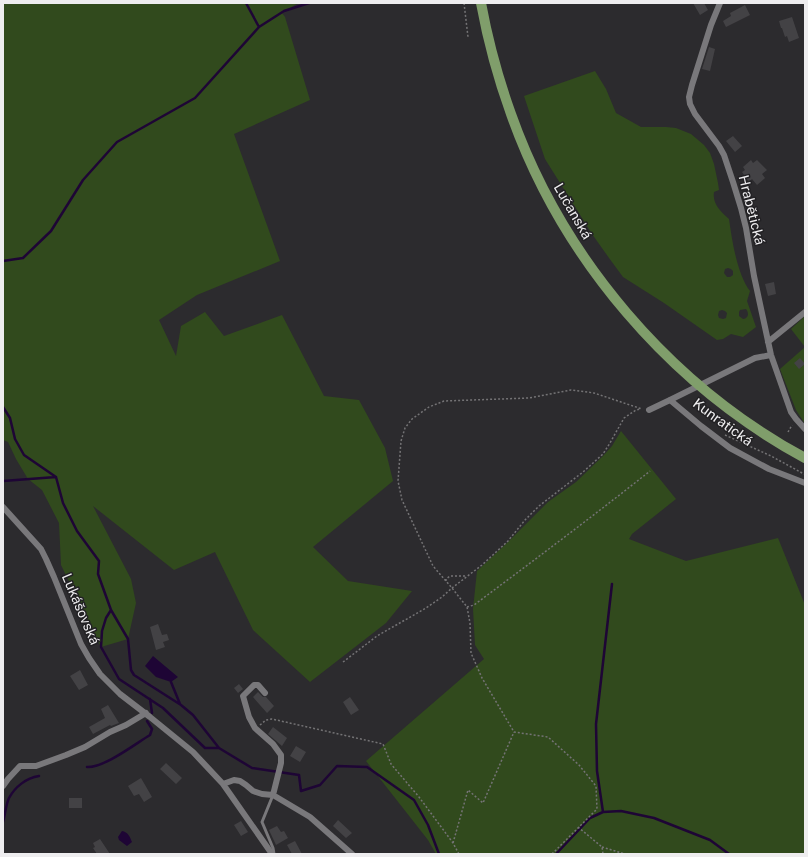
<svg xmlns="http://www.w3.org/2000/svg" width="808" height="857" viewBox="0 0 808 857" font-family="'Public Sans',sans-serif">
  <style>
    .green { fill: #314a1d; fill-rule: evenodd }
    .water { fill: #1e0535 }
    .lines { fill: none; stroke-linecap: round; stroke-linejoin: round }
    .stream { stroke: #1e0535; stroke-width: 2.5 }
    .building { fill: #434245 }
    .path { stroke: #747375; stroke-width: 1.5; stroke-dasharray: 2 2; stroke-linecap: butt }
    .lane { stroke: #79787b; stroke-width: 3 }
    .street { stroke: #79787b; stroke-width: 6 }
    .primary { stroke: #809e6b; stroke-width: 10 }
    .labels { text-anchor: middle; stroke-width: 3; stroke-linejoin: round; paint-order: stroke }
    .street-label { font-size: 14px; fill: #eeedef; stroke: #222124 }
  </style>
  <rect width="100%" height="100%" fill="#2c2b2e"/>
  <path class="green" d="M3,3H298L282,13L285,17L310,100L234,134L280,261L197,295L159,320L176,356L181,326L205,312L224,336L282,315L324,396L359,400L385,448L393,481L313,547L348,581L412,591L386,623L310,682L253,630L215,552L174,570L93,506L131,579L136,603L128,639L101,647L61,565L59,523L42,490L28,479L16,459L8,442L3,440Z
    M595,71L606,89L616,113L641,127H666L676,128L691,134L704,145L710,153L714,164L718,183L719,190L714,192C712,204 721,212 729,219C732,240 737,274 750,291L747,301L756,327L743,337L731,334L723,339L717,340L664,303L623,277L609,258L592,234L545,159L524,96ZM728,268L731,269L733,271V275L730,277H727L724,273L725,269ZM746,309C749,313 749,318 743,319L739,316V312L740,310ZM722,310L725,311L727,313L726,318L723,319L719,318L718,315L719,311Z
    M805,316V424L796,410L780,369L805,347L791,329Z
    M621,431L676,499L632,534L629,539L686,561L778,538L805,605V854H436L428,840L366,761L484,659L475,645L473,609L477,571L510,540L548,502L576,482L603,456L612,446Z"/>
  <path class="water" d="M153,656L178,677L171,682L156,677L145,666Z
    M122,831C128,832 130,837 132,842L127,846L119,840L118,837Z"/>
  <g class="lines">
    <path class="stream" d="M246,3L259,27
      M3,261L23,258L51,231L83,180L117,142L195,98L259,27L284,11L309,3
      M3,407L10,418L15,439L24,455L56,477L63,503L77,531L99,561L98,574L111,610L106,618L102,631L101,647L119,679L163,708L205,748H219L252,768L299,775L301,791L320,785L337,766L367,767L414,800L428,825L439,854
      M3,481L56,477
      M111,610L128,639L131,670L134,675L181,705L193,715L219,748
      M171,682L180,704
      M150,699L152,713
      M87,767C104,768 135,744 150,735L152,729L147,721
      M603,812L597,771L596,724L612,584
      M3,822C5,815 6,804 9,798C15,787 26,778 39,776
      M556,854L590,818L603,812L621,811L654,818L710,840L729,854"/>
  </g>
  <path class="building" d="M693,3H704L708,10L700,15Z
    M745,5L750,15L726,27L723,21L731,16L730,13Z
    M792,17L799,38L789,42L787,36L785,37L782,28H781L779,21Z
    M709,47L715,49L710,71L702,69Z
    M733,136L742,146L735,152L726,141Z
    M751,160L753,163L757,160L767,170L762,174L765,178L757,185L752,179L749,182L742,172L745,170L743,167Z
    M774,282L776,294L768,296L765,284Z
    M800,358L805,364L799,369L794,363Z
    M158,624L162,635L167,634L169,640L163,642L165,647L156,650L150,627Z
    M80,670L88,685L79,690L70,676Z
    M239,684L243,689L238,693L234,688Z
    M258,692L263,697H266L274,706L267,713L253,697Z
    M350,697L359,710L351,715L343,702Z
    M108,705L119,723L111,726L110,725L93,734L89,727L105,718L101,709Z
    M273,727L287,738L282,746L268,734Z
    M296,746L306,752L300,762L290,756Z
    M166,763L182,778L176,784L160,769Z
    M141,778L152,797L144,802L139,794L134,796L128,786Z
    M69,798H82V808H69Z
    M338,820L352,833L346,838L333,826Z
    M241,821L248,832L241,836L234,825Z
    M277,826L281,832L284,831L288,838L276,845L269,830Z
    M100,839L110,854H97L93,848L95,847L93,843Z
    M295,841L302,854H292L287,845Z"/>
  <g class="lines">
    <path class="path" d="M464,3L468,37
      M788,432L792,425
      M725,435L771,456L804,474
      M446,581V579L450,576H467
      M467,607L474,605C533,561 592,517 650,471
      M343,662L377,636L426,608L442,597L452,588L482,565L508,541L525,520L539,506L583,472L603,454L610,443L624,418L636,410L641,409
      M260,725L266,720L272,719L383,744L391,764L419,797L453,843L459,854
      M578,827L602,847L603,854
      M453,843L468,790L483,803L514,732
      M602,847L625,854
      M552,854L597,809L596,786L579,765L548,737L514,732L482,678L471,653L470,623L467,607L452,588L433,566L402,500L398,481L401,441L405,428L412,419L429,407L444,401L529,398L571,390L594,393L642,409"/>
    <path class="lane" d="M273,795L262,822L273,848L274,854"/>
    <path class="street" d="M720,3L711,25L692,85L689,97L690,104L695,114L719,146L724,155L733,182L741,208L746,228L754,276L771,355L791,412L796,419L805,429
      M768,342L805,312
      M670,400L701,426L730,448L769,469L805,483
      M649,410L670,400L755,358L771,355
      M3,507L41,549L46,559L54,577L81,644L89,658L100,674L120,694L150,717L193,752L223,784L272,854
      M265,693L258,685H254L243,696L249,717L255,728L273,744L281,755V763L273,795
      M223,784L234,780L240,781L246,785L253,791L262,794L273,795L310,817L352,854
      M3,786L8,779L20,766H36L66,755L85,747L110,732L126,725L146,713"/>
    <path class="primary" d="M481,3C488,41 498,78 511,114C562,258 670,385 805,458"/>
  </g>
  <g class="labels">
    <g class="street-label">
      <text transform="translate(752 210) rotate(76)" y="5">Hrabětická</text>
      <text transform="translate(573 211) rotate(60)" y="5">Lučanská</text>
      <text transform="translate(723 422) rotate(36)" y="5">Kunratická</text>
      <text transform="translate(81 609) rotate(67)" y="5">Lukášovská</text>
    </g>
  </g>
  <rect width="808" height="857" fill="none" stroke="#eeedef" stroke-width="8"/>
</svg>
